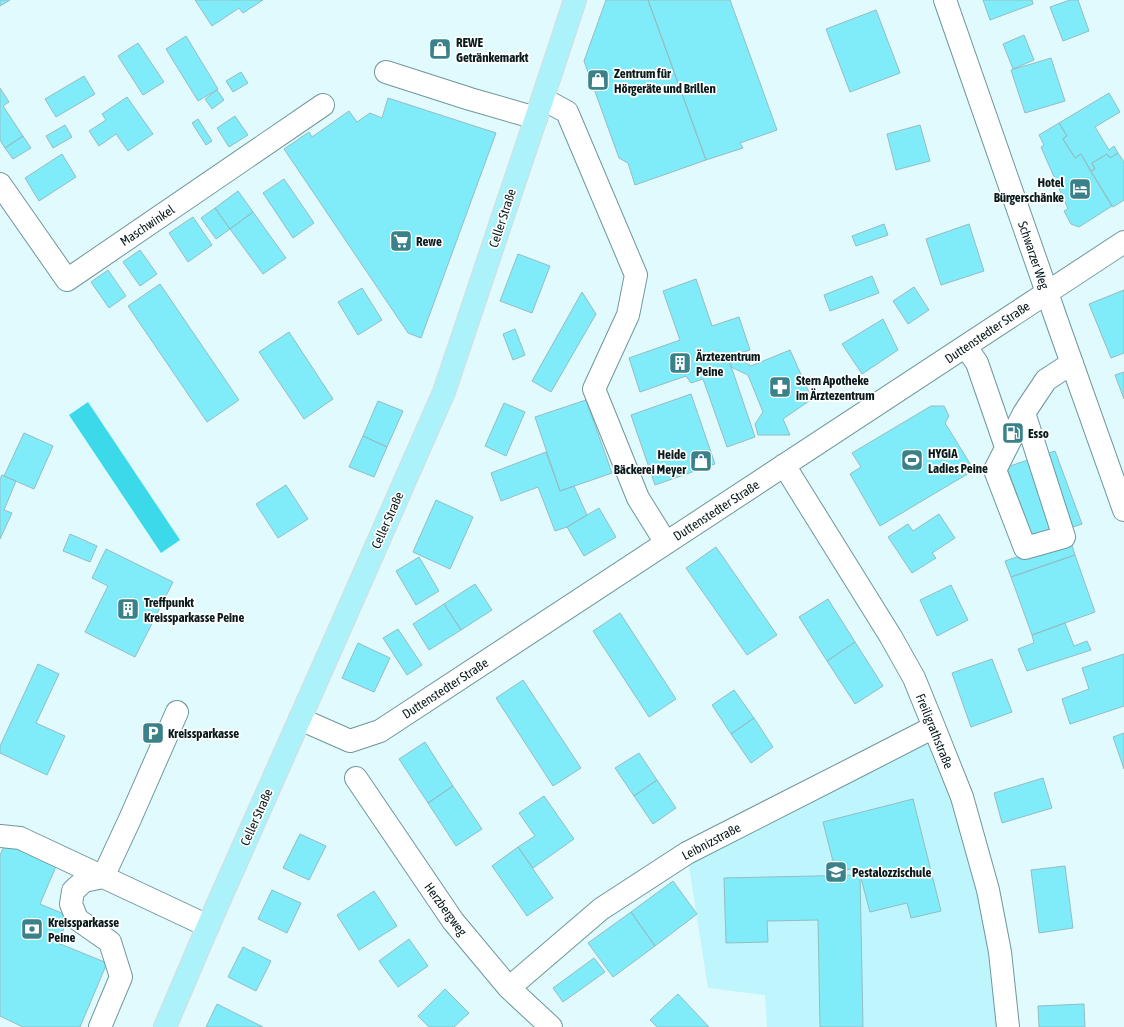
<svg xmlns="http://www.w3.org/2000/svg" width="1124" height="1027" viewBox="0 0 1124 1027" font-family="'Asap Condensed',sans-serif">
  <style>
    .built { fill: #bff5fc }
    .green { fill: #3cd9ea }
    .building { fill: #80ecfa; stroke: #93bdc3 }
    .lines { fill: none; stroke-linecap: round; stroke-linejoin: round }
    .minor-casing { stroke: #6e979c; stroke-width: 24 }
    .major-casing { stroke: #d8dbdb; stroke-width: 24 }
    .minor { stroke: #fff; stroke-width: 22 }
    .major { stroke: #acf2fb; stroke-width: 22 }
    .labels { text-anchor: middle; stroke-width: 3.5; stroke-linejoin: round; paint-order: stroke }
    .poi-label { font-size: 13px; font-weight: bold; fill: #0a1b1d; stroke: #fff; text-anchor: start }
    .street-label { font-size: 13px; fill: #0a1b1d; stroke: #fff }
  </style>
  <rect width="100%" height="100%" fill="#e0fafd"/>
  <path class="built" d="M934,727L962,797L1006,1027H767L765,995L708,988L687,853Z"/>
  <path class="green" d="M88,402L180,540L161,553L69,415Z"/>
  <path class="building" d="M0,0H10L0,6Z
    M195,0H263L243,13L239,8L212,26Z
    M606,0H648L706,160L635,185L628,163L619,158L584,61Z
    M648,0H730L777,130L740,143L743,148L706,160Z
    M983,0H1032L1033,4L990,20Z
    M1070,0H1078L1089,31L1063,41L1050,7Z
    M876,10L900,73L850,92L826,29Z
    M1024,35L1034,60L1013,69L1003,44Z
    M186,36L218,89L198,101L166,49Z
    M138,43L164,82L143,95L118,56Z
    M1051,58L1065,101L1025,113L1011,70Z
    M241,72L248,83L233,92L226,81Z
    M84,76L95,94L56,117L45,99Z
    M0,88L9,102L3,106L23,136L5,148L0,140Z
    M217,90L224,100L212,109L205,99Z
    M1109,93L1120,112L1095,127L1109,150L1114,146L1118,153L1110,158L1107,154L1092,163L1095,169L1091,171L1081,154L1075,158L1063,139L1067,136L1059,123Z
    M127,97L153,134L128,151L116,134L99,146L89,131L106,120L102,114Z
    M388,98L496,133L421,338L408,333L284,149L309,132L312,137L349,111L357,122L370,113L382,118Z
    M235,116L248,135L229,147L217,128Z
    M198,119L212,141L206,145L192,123Z
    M1059,123L1067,136L1063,139L1075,158L1081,154L1091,172L1112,206L1079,227L1071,224L1064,211L1068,209L1041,147L1044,145L1039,135Z
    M65,125L72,137L53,148L46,136Z
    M920,125L930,161L896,170L887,134Z
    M23,136L31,148L13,159L5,148Z
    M1118,153L1124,162V200L1113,207L1091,171L1095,169L1092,163L1107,154L1110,158Z
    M62,154L76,177L39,201L25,178Z
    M284,179L314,223L293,238L263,193Z
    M238,191L253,212L230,229L215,208Z
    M215,208L230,229L216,239L201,218Z
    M253,212L286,258L263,274L230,229Z
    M193,217L212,245L188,262L169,233Z
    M884,224L888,235L856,246L852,236Z
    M969,224L984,271L941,285L926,239Z
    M140,250L157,274L140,286L123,262Z
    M518,254L550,266L532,313L500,301Z
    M108,270L126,296L109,308L91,282Z
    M872,276L879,293L830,311L824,295Z
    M696,279L712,326L739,317L750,350L728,357L755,437L727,447L703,379L691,383L686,376L640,392L629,358L680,340L663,291Z
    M160,284L239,400L207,422L128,306Z
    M914,287L929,310L908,324L893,301Z
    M362,288L382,320L358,335L338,302Z
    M1124,290V353L1111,358L1089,304Z
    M582,292L596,314L551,392L532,381Z
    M883,319L898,350L862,374L842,344Z
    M515,329L525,355L513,360L503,334Z
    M289,332L333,399L304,419L259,352Z
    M790,350L812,399L783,419L790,435H758L755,424L763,412L748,375L731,367L728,357L734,355L751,366Z
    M1124,372V399L1115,375Z
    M691,394L715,464L655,485L631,415Z
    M586,400L612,473L560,491L535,417Z
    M378,401L403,411L387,447L363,436Z
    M504,403L525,412L506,456L485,446Z
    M931,406H944L949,416L945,423L974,470L880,526L850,474L861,467L852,453Z
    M24,433L53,446L34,489L4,476Z
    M363,436L387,447L374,477L349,467Z
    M1055,451L1082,524L1067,529L1075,555L1011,577L1005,561L1037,550L1007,467Z
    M546,452L560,491L574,486L587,515L567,527L555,531L538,487L501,501L491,473Z
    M2,475L16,481L4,510L12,513L0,539V479Z
    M286,485L308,519L278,538L256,504Z
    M436,500L473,517L450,569L413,552Z
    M599,508L616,537L584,556L567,527Z
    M939,514L955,538L932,553L936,558L912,573L888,537L908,524L913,531Z
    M70,534L97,546L90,562L63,551Z
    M716,547L777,635L747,655L686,568Z
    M106,549L173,582L135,657L85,632L108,586L92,578Z
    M1075,555L1095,612L1032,635L1011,577Z
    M419,557L439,591L416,605L396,571Z
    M475,584L492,610L461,630L444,604Z
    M951,585L968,620L937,636L920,600Z
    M828,599L855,642L827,661L799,617Z
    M444,604L461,630L429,650L413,624Z
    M620,613L676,699L649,717L593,631Z
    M1065,623L1074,646L1087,641L1091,650L1027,671L1018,649L1034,643L1032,635Z
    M398,629L422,665L407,675L383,638Z
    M855,642L883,686L855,704L827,661Z
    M358,643L390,658L374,692L342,678Z
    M1124,654V706L1070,724L1062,699L1089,689L1082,668Z
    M992,659L1012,712L971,727L952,673Z
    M38,664L59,674L36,723L65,736L47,775L0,753V746Z
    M523,680L581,768L553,786L496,698Z
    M734,690L754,718L731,734L712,705Z
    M754,718L773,747L751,763L731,734Z
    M1124,733V769L1113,737Z
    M425,742L453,786L428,803L399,759Z
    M639,753L657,780L634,796L615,768Z
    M1043,778L1052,808L1002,823L994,793Z
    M657,780L676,808L653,824L634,796Z
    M453,786L482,829L456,846L428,803Z
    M544,796L574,839L533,868L518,847L535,836L519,813Z
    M913,799L941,911L911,918L907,903L870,912L858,867L836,873L823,822Z
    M300,834L326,846L309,880L283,868Z
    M6,842L57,864L40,904L69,916L58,943L107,963L80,1027H23L0,1016V855Z
    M518,847L553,898L527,916L492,866Z
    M1065,866L1073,928L1039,933L1031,870Z
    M860,875L863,1027H820L818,920L767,921L768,942L726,943L724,878Z
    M673,881L697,914L655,946L631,912Z
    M272,890L301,903L287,933L258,919Z
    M374,891L397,926L359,950L337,915Z
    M631,912L655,946L613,977L588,943Z
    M409,939L428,966L398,987L379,961Z
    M243,947L271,961L256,991L228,977Z
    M594,958L605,972L563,1002L553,988Z
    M445,989L469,1013L454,1027H429L418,1016Z
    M678,994L709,1027H657L650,1020Z
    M217,1004L263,1027H206Z
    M1084,1004L1085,1027H1039L1038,1006Z"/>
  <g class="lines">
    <g class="minor-casing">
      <path id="minor" d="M945,0L1059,327L1124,510
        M386,72L470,99L536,118
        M543,99L567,112L636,275L628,315L594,389L638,498L666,543
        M0,184L67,280L323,105
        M966,347L977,363L1006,447
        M1024,413L1064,537L1025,548L995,470L1024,413L1046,380L1072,363
        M784,465L891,637L914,678L934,727L962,797L988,890L1000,952L1008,1027
        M300,719L350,741L380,731L1124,242
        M356,778L453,921L509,988L551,1027
        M0,836L20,838L208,926
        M509,988L601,909L687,853L856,767L934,727
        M100,1027L121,977L110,942L77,919L71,904L73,891L84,881L103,877L130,819L177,712"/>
    </g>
    <g class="major-casing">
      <path id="major" d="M165,1027L208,926L334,642L444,392L536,118L553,67L575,0"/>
    </g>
    <use href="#minor" class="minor"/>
    <use href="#major" class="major"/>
  </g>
  <defs>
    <g id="shop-square" transform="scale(1.15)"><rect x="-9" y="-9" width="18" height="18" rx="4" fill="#3a818a" stroke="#fff"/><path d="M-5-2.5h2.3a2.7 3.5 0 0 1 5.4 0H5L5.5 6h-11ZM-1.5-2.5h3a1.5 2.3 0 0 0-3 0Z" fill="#fff"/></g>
    <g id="hotel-square" transform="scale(1.15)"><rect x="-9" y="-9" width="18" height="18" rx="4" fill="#3a818a" stroke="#fff"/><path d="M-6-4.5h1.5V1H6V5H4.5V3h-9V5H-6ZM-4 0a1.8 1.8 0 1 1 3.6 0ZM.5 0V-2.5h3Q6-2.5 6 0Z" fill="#fff"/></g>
    <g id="supermarket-square" transform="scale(1.15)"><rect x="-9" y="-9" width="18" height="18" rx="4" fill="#3a818a" stroke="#fff"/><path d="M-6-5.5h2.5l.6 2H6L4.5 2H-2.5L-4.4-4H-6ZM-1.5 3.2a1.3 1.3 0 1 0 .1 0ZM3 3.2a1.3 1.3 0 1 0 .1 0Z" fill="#fff"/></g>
    <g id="building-square" transform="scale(1.15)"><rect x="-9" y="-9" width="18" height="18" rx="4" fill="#3a818a" stroke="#fff"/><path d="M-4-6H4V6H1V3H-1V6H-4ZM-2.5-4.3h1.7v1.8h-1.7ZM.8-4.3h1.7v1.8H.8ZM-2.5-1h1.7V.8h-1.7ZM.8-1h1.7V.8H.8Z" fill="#fff"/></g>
    <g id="pharmacy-square" transform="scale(1.15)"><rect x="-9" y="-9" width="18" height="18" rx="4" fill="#3a818a" stroke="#fff"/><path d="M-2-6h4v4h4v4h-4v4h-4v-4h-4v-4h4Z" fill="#fff"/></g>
    <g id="fuel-square" transform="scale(1.15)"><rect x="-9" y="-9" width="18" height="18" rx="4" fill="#3a818a" stroke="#fff"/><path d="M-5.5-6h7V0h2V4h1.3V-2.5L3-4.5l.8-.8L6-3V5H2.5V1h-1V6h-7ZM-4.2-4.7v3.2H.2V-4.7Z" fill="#fff"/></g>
    <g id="stadium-square" transform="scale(1.15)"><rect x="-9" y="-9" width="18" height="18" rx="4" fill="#3a818a" stroke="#fff"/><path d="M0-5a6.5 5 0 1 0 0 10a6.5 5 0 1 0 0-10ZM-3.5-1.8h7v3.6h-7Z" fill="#fff"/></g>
    <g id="parking-square" transform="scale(1.15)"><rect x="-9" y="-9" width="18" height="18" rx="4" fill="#3a818a" stroke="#fff"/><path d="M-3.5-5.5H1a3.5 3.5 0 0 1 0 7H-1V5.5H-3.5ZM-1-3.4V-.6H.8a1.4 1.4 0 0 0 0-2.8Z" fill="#fff"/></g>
    <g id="school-square" transform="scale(1.15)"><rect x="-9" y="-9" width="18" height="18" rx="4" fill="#3a818a" stroke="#fff"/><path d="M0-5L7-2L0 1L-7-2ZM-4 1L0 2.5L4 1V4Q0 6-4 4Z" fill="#fff"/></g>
    <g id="bank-square" transform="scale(1.15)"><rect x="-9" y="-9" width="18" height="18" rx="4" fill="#3a818a" stroke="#fff"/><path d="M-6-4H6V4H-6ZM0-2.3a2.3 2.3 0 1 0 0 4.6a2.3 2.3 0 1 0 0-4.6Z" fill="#fff"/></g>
  </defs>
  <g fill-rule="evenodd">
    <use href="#shop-square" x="440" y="49"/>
    <use href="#shop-square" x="598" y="80"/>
    <use href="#hotel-square" x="1080" y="189"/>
    <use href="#supermarket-square" x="401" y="241"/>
    <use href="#building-square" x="680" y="363"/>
    <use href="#pharmacy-square" x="780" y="387"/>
    <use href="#fuel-square" x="1013" y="433"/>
    <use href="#stadium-square" x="912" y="460"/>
    <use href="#shop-square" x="701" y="461"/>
    <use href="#building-square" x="128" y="609"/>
    <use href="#parking-square" x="153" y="733"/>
    <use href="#school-square" x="836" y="872"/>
    <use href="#bank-square" x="32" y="929"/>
  </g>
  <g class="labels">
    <g class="poi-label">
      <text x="456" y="47">REWE<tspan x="456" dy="15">Getränkemarkt</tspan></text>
      <text x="614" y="78">Zentrum für<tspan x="614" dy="15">Hörgeräte und Brillen</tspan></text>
      <text x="1064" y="187" text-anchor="end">Hotel<tspan x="1064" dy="15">Bürgerschänke</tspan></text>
      <text x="416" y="246">Rewe</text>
      <text x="696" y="361">Ärztezentrum<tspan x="696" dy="15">Peine</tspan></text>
      <text x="796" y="385">Stern Apotheke<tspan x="796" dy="15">im Ärztezentrum</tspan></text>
      <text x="1028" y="438">Esso</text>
      <text x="928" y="458">HYGIA<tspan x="928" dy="15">Ladies Peine</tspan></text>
      <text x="686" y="459" text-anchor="end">Heide<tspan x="686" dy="15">Bäckerei Meyer</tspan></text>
      <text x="144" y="607">Treffpunkt<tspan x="144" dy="15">Kreissparkasse Peine</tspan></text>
      <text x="168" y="738">Kreissparkasse</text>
      <text x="852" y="877">Pestalozzischule</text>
      <text x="48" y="927">Kreissparkasse<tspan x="48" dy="15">Peine</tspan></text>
    </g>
    <g class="street-label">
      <text transform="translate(502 218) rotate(-72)" y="5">Celler Straße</text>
      <text transform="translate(147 225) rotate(-34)" y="5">Maschwinkel</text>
      <text transform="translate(1034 255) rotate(71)" y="5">Schwarzer Weg</text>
      <text transform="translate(987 332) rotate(-34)" y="5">Duttenstedter Straße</text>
      <text transform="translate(716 510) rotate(-33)" y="5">Duttenstedter Straße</text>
      <text transform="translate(387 520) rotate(-66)" y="5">Celler Straße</text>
      <text transform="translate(445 688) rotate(-33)" y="5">Duttenstedter Straße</text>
      <text transform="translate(935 731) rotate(68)" y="5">Freiligrathstraße</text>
      <text transform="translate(256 817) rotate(-66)" y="5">Celler Straße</text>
      <text transform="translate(711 841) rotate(-28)" y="5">Leibnizstraße</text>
      <text transform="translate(446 909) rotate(54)" y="5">Herzbergweg</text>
    </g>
  </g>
</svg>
